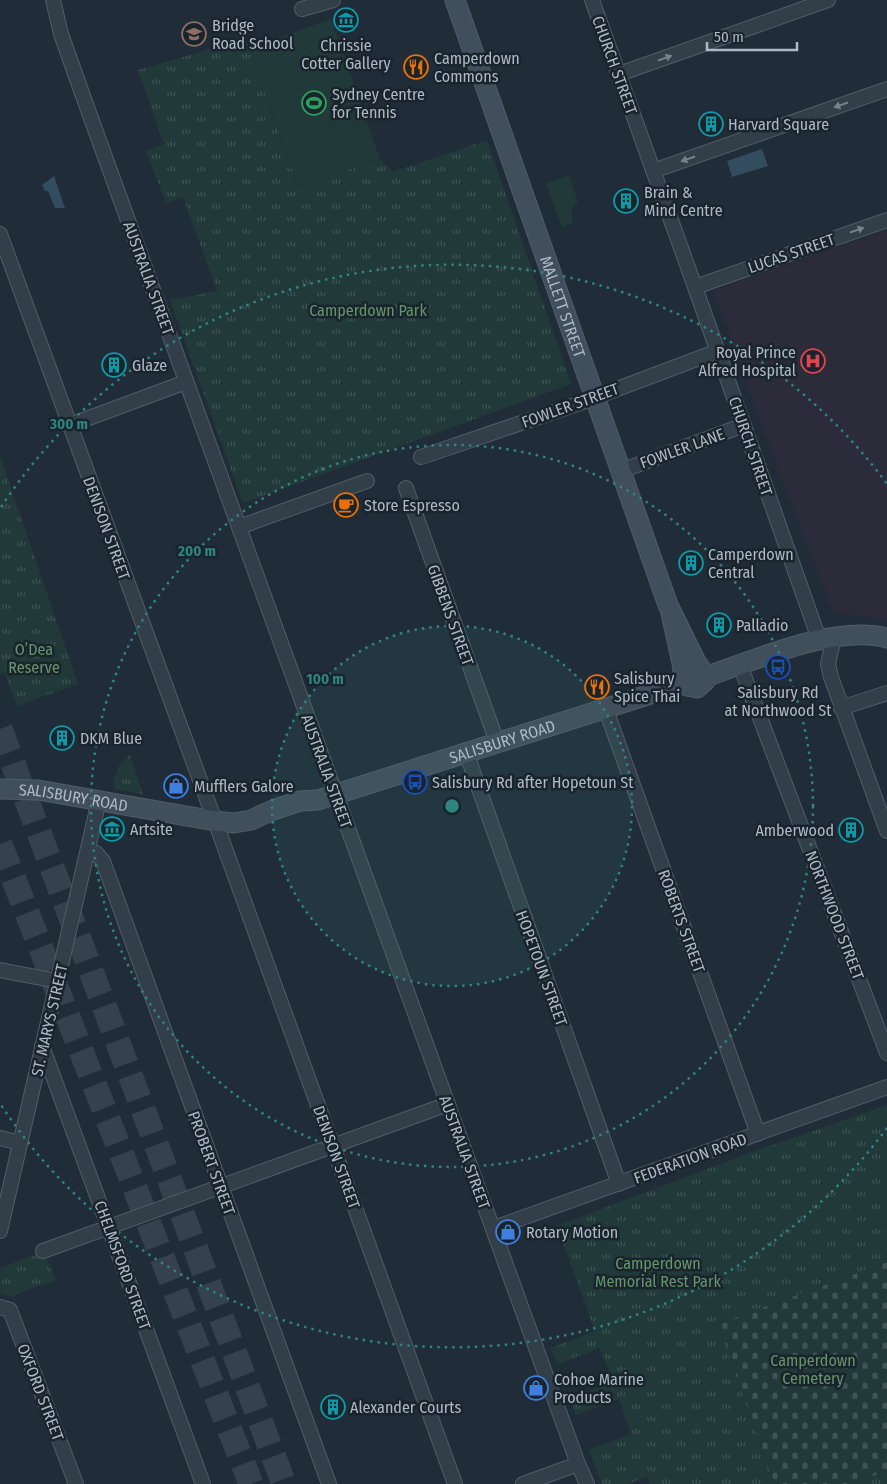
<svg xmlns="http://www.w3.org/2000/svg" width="887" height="1484" viewBox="0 0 887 1484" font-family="'Fira Sans Condensed',sans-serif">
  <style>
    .medical { fill: #2b2b39 }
    .grass { fill: #213939 }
    .cemetery { fill: url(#cemetery-stones) }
    .park { fill: url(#park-tufts) }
    .water { fill: #324c60 }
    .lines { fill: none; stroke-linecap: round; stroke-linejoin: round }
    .highway-tunnel { stroke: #35424d; stroke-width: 25; stroke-dasharray: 25 12; stroke-linecap: butt }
    .street-casing { stroke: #515d66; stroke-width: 16 }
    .secondary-casing { stroke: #515d66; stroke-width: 21 }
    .street { stroke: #333f48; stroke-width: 14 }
    .secondary { stroke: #414e5c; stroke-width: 19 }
    .oneway { fill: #76838d }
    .ring { fill: none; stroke: #2f847f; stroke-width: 2.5; stroke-dasharray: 2.5 5 }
    .labels { text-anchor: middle; stroke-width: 5; stroke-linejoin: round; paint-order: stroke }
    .poi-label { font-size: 16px; fill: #adbac5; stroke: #19242d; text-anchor: start }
    .street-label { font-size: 16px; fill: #adbac5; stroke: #19242d }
    .park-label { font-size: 16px; fill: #649669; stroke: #19242d }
    .centre { fill: #2f847f; stroke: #19242d; stroke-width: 2.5 }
    .ring-label { font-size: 15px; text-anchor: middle; font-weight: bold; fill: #2f847f; stroke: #19242d; stroke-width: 5; stroke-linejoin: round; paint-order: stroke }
  </style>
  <defs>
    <pattern id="cemetery-stones" width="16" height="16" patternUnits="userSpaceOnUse" patternTransform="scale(1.25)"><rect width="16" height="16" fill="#213939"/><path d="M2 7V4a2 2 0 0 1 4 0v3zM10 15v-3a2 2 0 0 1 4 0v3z" fill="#3f5454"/></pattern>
    <pattern id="park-tufts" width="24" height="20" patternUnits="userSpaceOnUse" patternTransform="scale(1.25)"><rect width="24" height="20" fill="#213939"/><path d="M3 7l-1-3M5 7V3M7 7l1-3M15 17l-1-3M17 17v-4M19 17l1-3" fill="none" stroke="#3f5454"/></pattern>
  </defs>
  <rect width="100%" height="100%" fill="#202d38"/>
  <path class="medical" d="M887,230V620L833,612L764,431L714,290Z"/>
  <path class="grass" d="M331,19L380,159L298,187L249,48Z
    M569,176L578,202C570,207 571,215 573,223L562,227L546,184Z"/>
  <path class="cemetery" d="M887,1262V1471L851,1484H774L718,1324Z"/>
  <path class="park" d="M246,39L298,187L380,159L393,172L487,140L571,384L243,503L170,300L217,291L183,197L166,203L146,151L164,144L138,70Z
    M0,456L78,684L17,706L5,673L0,674Z
    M130,755L143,794L115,789L113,784L118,767Z
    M887,1105V1262L718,1324L774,1484H650L647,1477L627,1484H602L589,1450L631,1434L619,1399L576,1415L570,1398L613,1382L600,1348L558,1364L550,1348L595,1331L557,1226L747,1154Z
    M44,1252L56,1280L16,1294L13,1297L0,1293V1268Z
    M887,1471V1484H851Z"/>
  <path class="water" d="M762,149L768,166L732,177L727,161Z
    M54,176L65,208H55L48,191H45L42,185Z"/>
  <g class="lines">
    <path class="highway-tunnel" d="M0,729L284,1484
      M0,844L251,1484"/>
    <g class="street-casing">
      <path id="street" d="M53,0L61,34L83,96L578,1464L587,1484
        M592,0L695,287L819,639
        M302,9L333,0
        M619,74L828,0
        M653,171L887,89
        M0,234L215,821
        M695,287L887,220
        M70,425L186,382
        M421,457L580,403L718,351
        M621,471L744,425
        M406,488L497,742
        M239,527L367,481
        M834,637L828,664L831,677L887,831
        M740,665L887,1053
        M605,707L758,1134
        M841,708L887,693
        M466,752L619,1184
        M218,829L455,1484
        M88,850L96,853L103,861L329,1484
        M0,970L57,981
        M42,1046L203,1484
        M0,1138L20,1143
        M494,1228L887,1087
        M0,1231L97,809
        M43,1251L448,1104
        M0,1307L10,1310L76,1484
        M523,1484L578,1464"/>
    </g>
    <g class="secondary-casing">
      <g id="secondary">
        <path id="s1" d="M455,0L668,605L695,660L704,674L705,681L697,688L687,686L684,679L682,663L671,613"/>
        <path d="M705,677C756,660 834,624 887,638"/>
        <path id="s2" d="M0,789L38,790L215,821L234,823L251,820L273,810L300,801L318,800L685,683"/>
      </g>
    </g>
    <use href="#street" class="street"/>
    <use href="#secondary" class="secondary"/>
  </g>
  <defs><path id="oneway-solid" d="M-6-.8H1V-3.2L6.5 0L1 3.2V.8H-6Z" transform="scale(1.25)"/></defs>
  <g class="oneway">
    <use href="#oneway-solid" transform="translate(665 58) rotate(-20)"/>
    <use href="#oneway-solid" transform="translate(841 105) rotate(161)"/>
    <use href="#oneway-solid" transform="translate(688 159) rotate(161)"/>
    <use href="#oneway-solid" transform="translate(857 230) rotate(-19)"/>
  </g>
  <circle cx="452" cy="806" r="180" fill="#2f847f" fill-opacity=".12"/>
  <g class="ring">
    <circle cx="452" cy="806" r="180"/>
    <circle cx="452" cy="806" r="361"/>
    <path d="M887 1128A541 541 0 0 1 1 1105M1 507A541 541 0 0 1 887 484"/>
  </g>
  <defs>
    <g id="museum-ring" transform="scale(1.25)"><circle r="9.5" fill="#19242d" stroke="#0f9aa8" stroke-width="1.5"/><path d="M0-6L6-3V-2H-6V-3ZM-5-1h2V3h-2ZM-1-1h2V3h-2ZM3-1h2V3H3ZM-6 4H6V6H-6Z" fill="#0f9aa8"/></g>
    <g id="school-ring" transform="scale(1.25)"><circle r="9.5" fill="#19242d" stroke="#8d6e63" stroke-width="1.5"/><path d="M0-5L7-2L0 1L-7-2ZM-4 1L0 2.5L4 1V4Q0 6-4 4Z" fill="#8d6e63"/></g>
    <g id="restaurant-ring" transform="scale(1.25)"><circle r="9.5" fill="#19242d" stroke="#e8710a" stroke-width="1.5"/><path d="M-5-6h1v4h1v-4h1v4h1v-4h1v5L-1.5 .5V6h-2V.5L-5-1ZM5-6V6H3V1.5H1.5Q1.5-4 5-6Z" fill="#e8710a"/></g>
    <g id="stadium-ring" transform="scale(1.25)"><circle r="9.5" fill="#19242d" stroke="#2e9e5b" stroke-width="1.5"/><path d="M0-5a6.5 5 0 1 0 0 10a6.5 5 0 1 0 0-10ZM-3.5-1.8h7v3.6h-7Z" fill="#2e9e5b"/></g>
    <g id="building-ring" transform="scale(1.25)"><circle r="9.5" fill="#19242d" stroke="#0f9aa8" stroke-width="1.5"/><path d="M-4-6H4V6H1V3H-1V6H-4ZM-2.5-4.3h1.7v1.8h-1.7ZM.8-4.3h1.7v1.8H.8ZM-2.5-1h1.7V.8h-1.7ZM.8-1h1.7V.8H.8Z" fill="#0f9aa8"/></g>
    <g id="hospital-ring" transform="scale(1.25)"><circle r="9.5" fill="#19242d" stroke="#e0444e" stroke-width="1.5"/><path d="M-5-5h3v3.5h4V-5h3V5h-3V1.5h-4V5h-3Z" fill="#e0444e"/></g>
    <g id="cafe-ring" transform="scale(1.25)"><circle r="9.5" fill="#19242d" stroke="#e8710a" stroke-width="1.5"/><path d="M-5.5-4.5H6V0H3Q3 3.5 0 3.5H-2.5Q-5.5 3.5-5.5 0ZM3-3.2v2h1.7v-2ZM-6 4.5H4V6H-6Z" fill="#e8710a"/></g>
    <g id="bus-ring" transform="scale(1.25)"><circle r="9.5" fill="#19242d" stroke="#1a4fb4" stroke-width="1.5"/><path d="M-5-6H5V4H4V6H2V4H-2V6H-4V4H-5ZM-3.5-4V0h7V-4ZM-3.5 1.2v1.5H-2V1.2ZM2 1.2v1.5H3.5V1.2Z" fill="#1a4fb4"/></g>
    <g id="shop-ring" transform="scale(1.25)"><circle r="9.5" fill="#19242d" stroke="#3f7fe0" stroke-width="1.5"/><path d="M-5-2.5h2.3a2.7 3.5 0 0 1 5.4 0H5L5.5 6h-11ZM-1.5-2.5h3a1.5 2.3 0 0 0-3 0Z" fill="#3f7fe0"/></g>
  </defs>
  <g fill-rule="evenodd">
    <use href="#museum-ring" x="346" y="20"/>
    <use href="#school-ring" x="194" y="34"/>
    <use href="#restaurant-ring" x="416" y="67"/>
    <use href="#stadium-ring" x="314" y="103"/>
    <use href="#building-ring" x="711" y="124"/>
    <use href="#building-ring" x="626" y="201"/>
    <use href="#hospital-ring" x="813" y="361"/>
    <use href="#building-ring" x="114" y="365"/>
    <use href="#cafe-ring" x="346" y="505"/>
    <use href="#building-ring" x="691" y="563"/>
    <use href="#building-ring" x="719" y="625"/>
    <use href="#bus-ring" x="778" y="667"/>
    <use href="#restaurant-ring" x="597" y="687"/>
    <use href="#building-ring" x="62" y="738"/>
    <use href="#bus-ring" x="415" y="782"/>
    <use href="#shop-ring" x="176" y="786"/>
    <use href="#museum-ring" x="112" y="829"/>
    <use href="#building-ring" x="851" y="830"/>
    <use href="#shop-ring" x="508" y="1232"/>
    <use href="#shop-ring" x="536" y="1388"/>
    <use href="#building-ring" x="333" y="1407"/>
  </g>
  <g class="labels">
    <g class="poi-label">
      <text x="212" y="31">Bridge<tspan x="212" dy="18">Road School</tspan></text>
      <text x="346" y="51" text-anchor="middle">Chrissie<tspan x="346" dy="18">Cotter Gallery</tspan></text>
      <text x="434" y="64">Camperdown<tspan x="434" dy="18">Commons</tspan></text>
      <text x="332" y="100">Sydney Centre<tspan x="332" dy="18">for Tennis</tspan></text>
      <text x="728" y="130">Harvard Square</text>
      <text x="644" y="198">Brain &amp;<tspan x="644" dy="18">Mind Centre</tspan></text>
      <text x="796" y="358" text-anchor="end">Royal Prince<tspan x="796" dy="18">Alfred Hospital</tspan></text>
      <text x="132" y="371">Glaze</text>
      <text x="364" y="511">Store Espresso</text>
      <text x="708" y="560">Camperdown<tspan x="708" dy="18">Central</tspan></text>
      <text x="736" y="631">Palladio</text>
      <text x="614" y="684">Salisbury<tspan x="614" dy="18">Spice Thai</tspan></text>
      <text x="778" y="698" text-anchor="middle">Salisbury Rd<tspan x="778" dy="18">at Northwood St</tspan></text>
      <text x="80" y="744">DKM Blue</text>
      <text x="432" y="788">Salisbury Rd after Hopetoun St</text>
      <text x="194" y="792">Mufflers Galore</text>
      <text x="130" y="835">Artsite</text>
      <text x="834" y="836" text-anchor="end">Amberwood</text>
      <text x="526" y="1238">Rotary Motion</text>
      <text x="554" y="1385">Cohoe Marine<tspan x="554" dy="18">Products</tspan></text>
      <text x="350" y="1413">Alexander Courts</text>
    </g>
    <g class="street-label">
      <text transform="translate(615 65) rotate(70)" y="6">CHURCH STREET</text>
      <text transform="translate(791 253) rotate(-19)" y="6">LUCAS STREET</text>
      <text transform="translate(149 278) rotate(70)" y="6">AUSTRALIA STREET</text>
      <text dy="6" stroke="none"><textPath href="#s1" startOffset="325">MALLETT STREET</textPath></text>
      <text transform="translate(570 405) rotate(-20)" y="6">FOWLER STREET</text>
      <text transform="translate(751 446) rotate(71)" y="6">CHURCH STREET</text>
      <text transform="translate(682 448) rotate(-20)" y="6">FOWLER LANE</text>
      <text transform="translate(107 528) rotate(70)" y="6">DENISON STREET</text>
      <text transform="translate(451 615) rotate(70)" y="6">GIBBENS STREET</text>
      <text dy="6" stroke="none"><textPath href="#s2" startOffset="518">SALISBURY ROAD</textPath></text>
      <text transform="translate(327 771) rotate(70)" y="6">AUSTRALIA STREET</text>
      <text dy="6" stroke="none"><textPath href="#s2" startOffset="74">SALISBURY ROAD</textPath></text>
      <text transform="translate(835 915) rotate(69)" y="6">NORTHWOOD STREET</text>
      <text transform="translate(682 921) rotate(70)" y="6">ROBERTS STREET</text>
      <text transform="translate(542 968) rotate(70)" y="6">HOPETOUN STREET</text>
      <text transform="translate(49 1020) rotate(-77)" y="6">ST. MARYS STREET</text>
      <text transform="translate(465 1152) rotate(70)" y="6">AUSTRALIA STREET</text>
      <text transform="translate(337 1157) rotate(70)" y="6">DENISON STREET</text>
      <text transform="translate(690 1158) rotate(-20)" y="6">FEDERATION ROAD</text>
      <text transform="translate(212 1163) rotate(70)" y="6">PROBERT STREET</text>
      <text transform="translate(123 1265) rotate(70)" y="6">CHELMSFORD STREET</text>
      <text transform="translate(41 1392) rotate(69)" y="6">OXFORD STREET</text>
    </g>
    <g class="park-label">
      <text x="368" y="316">Camperdown Park</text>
      <text x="34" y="655">O’Dea<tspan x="34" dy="18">Reserve</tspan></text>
      <text x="658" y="1269">Camperdown<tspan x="658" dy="18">Memorial Rest Park</tspan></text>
      <text x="813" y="1366">Camperdown<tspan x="813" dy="18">Cemetery</tspan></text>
    </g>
  </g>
  <circle cx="452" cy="806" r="8" class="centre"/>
  <g class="ring-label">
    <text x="69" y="429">300 m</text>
    <text x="197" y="556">200 m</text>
    <text x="325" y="684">100 m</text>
  </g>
  <path d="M707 42v8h90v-8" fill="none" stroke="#adbac5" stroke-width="2.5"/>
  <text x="714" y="42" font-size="15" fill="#adbac5" stroke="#19242d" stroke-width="4" paint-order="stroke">50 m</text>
</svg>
